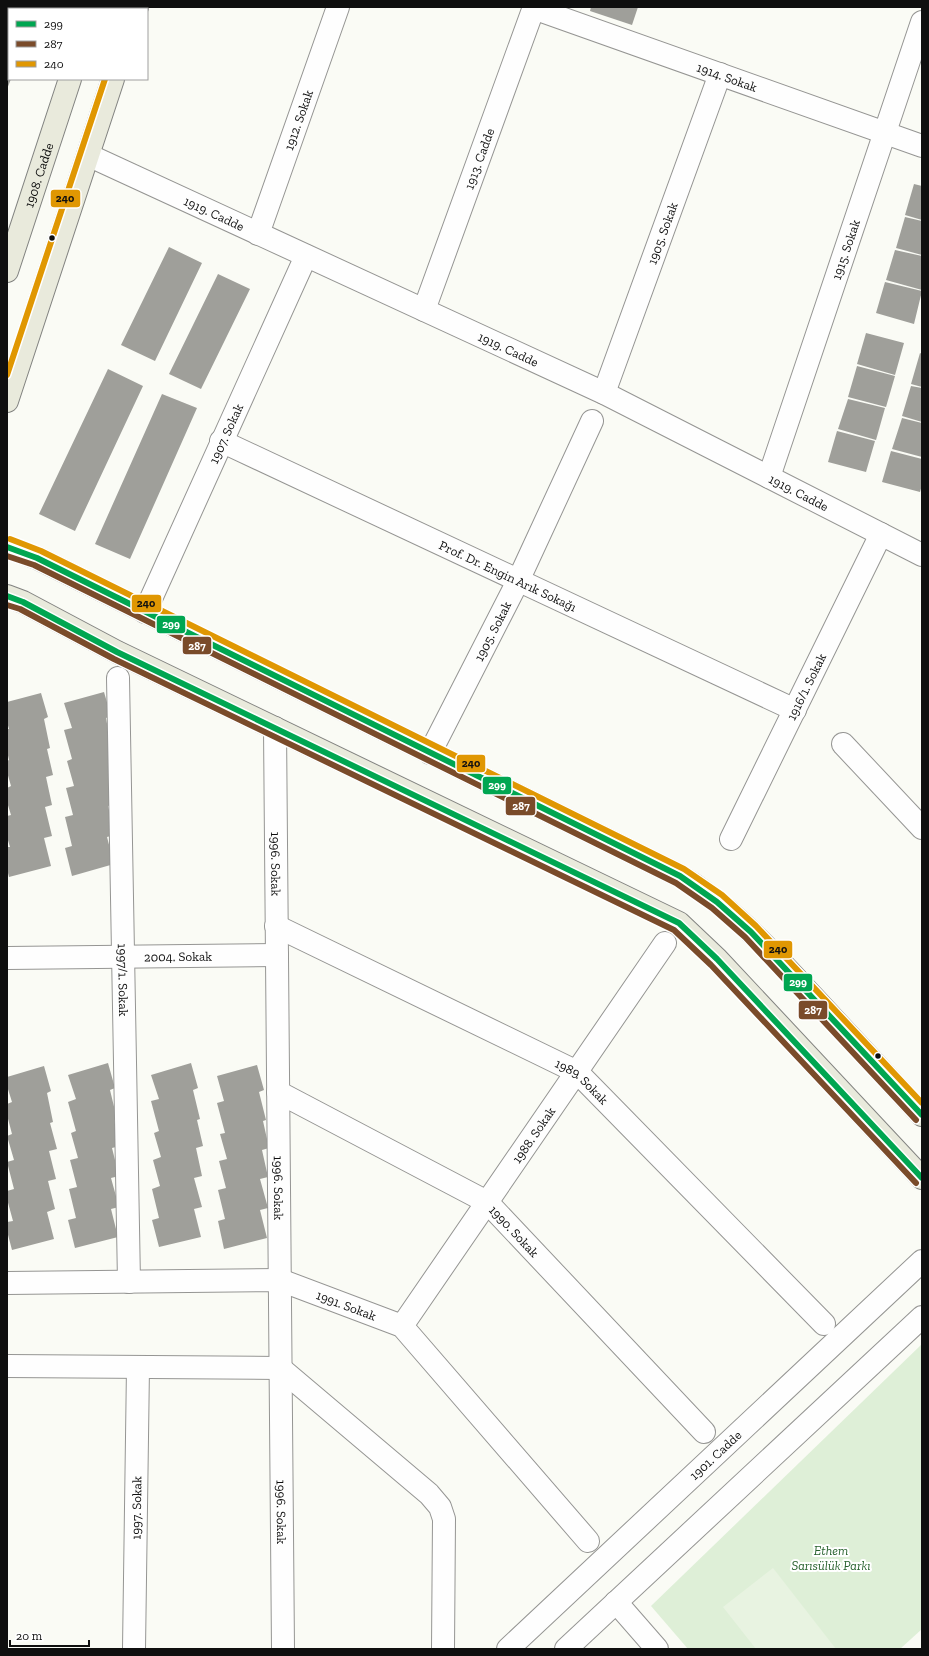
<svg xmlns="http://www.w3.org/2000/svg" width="929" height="1656" viewBox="0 0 929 1656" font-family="'Zilla Slab',serif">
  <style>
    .green { fill: #deefd7 }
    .pitch { fill: #e8f3e1 }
    .building { fill: #9f9f9a }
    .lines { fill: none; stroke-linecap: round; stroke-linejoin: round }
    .minor-casing { stroke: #959593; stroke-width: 24 }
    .major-casing { stroke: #828380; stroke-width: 24 }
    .minor { stroke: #fefefe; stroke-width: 22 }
    .major { stroke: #e9eadc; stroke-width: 22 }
    .bus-1-casing { stroke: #fff; stroke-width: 9 }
    .bus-2-casing { stroke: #fff; stroke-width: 9 }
    .bus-3-casing { stroke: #fff; stroke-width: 9 }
    .bus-1 { stroke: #00a651; stroke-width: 6 }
    .bus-2 { stroke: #7a4b2a; stroke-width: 6 }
    .bus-3 { stroke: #e09702; stroke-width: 6 }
    .bus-dot { fill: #0f0f0f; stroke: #fff; stroke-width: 1.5 }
    .labels { text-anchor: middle; stroke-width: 4; stroke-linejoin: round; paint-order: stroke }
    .street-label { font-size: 13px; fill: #0f0f0f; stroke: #fff }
    .park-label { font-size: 13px; font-style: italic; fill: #26602c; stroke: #fff }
    .line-badge { stroke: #fff; stroke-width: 1.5 }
    .badge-label { font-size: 11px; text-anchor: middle; font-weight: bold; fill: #fff }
    .pale-badge-label { font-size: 11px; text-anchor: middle; font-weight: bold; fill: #111 }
  </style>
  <rect width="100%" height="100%" fill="#fafbf5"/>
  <path class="green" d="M922,1344V1629L900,1649H688L651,1606Z"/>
  <path class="pitch" d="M773,1568L836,1649H756L723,1607Z"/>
  <path class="building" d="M591,7H638L632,25L590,11Z
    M7,38L9,39V63L7,62Z
    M7,70L9,71V79H11L7,89Z
    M914,184L922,186V220L905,215Z
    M905,217L922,221V255L896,248Z
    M169,247L202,263L155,361L121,345Z
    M895,250L922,256V290L886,280Z
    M218,274L250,289L201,389L169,374Z
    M885,282L922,291L914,324L876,313Z
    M866,333L904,343L895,375L857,364Z
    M920,353L922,354V387L911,384Z
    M857,366L895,376L886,407L848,397Z
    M108,369L143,386L75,531L39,514Z
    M911,386L922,388V422L902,416Z
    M162,394L197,408L130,559L95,544Z
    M848,399L885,408L876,440L838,429Z
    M902,418L922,423V457L892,449Z
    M837,431L875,441L866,472L828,462Z
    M891,451L922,459V485L920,492L882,482Z
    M104,692L111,716L106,718L116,775L109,776L115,804L108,806L115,835L107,837L114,864L72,876L65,848L72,846L65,817L73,815L66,788L74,786L67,761L72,759L64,730L72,728L64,703Z
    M41,693L48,717L44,719L50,748L47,749L53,775L46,777L52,805L45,807L52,836L44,838L51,866L9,877L7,869V847H10L7,837V816L11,815L7,802V788L11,786L7,772V761L9,760L7,751V729H9L7,722V702Z
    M108,1063L115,1088L110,1090L117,1119L114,1120L120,1146L112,1148L119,1176L111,1178L119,1207L111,1209L118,1237L75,1248L68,1220L76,1218L69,1189L77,1187L70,1160L78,1158L71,1133L76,1131L68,1102L76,1099L68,1075Z
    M191,1063L198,1088L193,1090L200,1119L197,1120L203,1146L196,1148L202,1176L194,1178L202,1207L194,1209L201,1237L159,1247L152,1220L159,1218L152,1189L160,1186L153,1160L161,1157L154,1133L159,1131L151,1101L159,1099L151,1075Z
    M257,1065L264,1090L259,1092L266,1120L263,1121L269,1148L262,1150L268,1177L260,1179L268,1208L260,1210L267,1238L224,1249L218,1221L225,1219L218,1190L226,1188L219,1161L227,1159L220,1134L225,1133L217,1103L224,1101L217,1076Z
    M44,1066L51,1091L47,1093L53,1122L50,1123L57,1149L49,1151L56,1179L48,1181L55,1209L47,1212L54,1239L12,1250L7,1231V1222L13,1221L7,1199V1191L14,1189L7,1162L14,1160L7,1136L12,1134L7,1115V1104L12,1102L7,1086V1077Z"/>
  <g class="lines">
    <g class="minor-casing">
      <g id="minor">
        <path id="s1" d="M533,8L922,146"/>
        <path id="s2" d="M88,155L604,393L922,555"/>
        <path id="s3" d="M258,234L338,7"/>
        <path id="s4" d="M424,310L534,7"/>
        <path id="s5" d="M604,393L720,74"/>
        <path id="s6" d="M221,441L795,710"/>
        <path id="s7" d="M769,477L922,22"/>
        <path id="s8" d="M145,612L306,256"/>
        <path id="s9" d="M118,678L129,1282"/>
        <path id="s10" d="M275,728L283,1649"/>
        <path d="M843,744L922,828"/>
        <path id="s11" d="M430,753L518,581L592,421"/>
        <path id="s12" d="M731,839L881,534"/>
        <path id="s13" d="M276,926L577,1072L824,1324"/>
        <path id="s14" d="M7,958L277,955"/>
        <path id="s15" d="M278,1092L487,1202L704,1432"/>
        <path id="s16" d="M7,1283L280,1280L402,1326L588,1541"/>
        <path id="s17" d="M402,1326L665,943"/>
        <path d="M7,1366L280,1368L429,1494L440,1507L444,1519L443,1649"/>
        <path d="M616,1602L657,1649"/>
        <path id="s18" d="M134,1649L138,1367"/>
        <path id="s19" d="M508,1649L922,1261"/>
        <path d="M566,1649L922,1317"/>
      </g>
    </g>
    <g class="major-casing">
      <g id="major">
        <path d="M92,9L93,7"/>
        <path d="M136,9L137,7"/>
        <path id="s20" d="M7,271L70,79"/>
        <path d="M7,401L113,79"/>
        <path d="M7,547L37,558L680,876C732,907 772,953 813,997C849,1036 886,1076 922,1115"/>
        <path d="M7,596L23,602L117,652L679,923L717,959L922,1178"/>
      </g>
    </g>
    <use href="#minor" class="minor"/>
    <use href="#major" class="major"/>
    <g class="bus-1-casing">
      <path id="bus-1" d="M7,547L37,558L680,876L717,902L751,932L922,1115
        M7,596L23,602L117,652L679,923L717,959L922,1178"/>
    </g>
    <g class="bus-2-casing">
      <path id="bus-2" d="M7,556L34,565L676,883L712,908L745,937L916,1120
        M7,605L20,609L114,659L674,930L711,965L916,1183"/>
    </g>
    <g class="bus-3-casing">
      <path id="bus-3" d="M7,375L105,79
        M10,539L41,551L684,869L722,895L756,926L922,1103"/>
    </g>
    <use href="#bus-1" class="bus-1"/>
    <use href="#bus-2" class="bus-2"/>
    <use href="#bus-3" class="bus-3"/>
  </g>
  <g class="bus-dot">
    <circle cx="52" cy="238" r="3.5"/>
    <circle cx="878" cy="1056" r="3.5"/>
  </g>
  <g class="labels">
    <g class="street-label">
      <text dy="5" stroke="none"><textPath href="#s1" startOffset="206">1914. Sokak</textPath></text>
      <text dy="5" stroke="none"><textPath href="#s3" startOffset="121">1912. Sokak</textPath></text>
      <text dy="5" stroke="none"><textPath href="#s4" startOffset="161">1913. Cadde</textPath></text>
      <text dy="5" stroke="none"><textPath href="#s20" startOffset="101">1908. Cadde</textPath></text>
      <text dy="5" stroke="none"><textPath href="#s2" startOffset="139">1919. Cadde</textPath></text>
      <text dy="5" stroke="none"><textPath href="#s5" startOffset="170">1905. Sokak</textPath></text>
      <text dy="5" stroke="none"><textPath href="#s7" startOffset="240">1915. Sokak</textPath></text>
      <text dy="5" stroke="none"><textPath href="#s2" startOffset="463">1919. Cadde</textPath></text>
      <text dy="5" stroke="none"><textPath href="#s8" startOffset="196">1907. Sokak</textPath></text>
      <text dy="5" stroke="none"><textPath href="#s2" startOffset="787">1919. Cadde</textPath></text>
      <text dy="5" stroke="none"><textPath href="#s6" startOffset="317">Prof. Dr. Engin Arık Sokağı</textPath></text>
      <text dy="5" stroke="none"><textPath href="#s11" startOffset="137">1905. Sokak</textPath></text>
      <text dy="5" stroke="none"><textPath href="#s12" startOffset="170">1916/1. Sokak</textPath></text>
      <text dy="5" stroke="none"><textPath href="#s10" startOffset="136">1996. Sokak</textPath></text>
      <text dy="5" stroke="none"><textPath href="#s14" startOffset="171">2004. Sokak</textPath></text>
      <text dy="5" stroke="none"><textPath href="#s9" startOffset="302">1997/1. Sokak</textPath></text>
      <text dy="5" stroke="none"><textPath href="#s13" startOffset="344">1989. Sokak</textPath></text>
      <text dy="5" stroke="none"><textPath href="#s17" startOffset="232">1988. Sokak</textPath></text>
      <text dy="5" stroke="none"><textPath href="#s10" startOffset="460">1996. Sokak</textPath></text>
      <text dy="5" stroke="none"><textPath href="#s15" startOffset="276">1990. Sokak</textPath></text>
      <text dy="5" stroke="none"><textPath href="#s16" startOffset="344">1991. Sokak</textPath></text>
      <text dy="5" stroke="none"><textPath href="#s19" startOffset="284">1901. Cadde</textPath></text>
      <text dy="5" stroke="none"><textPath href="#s18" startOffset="141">1997. Sokak</textPath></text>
      <text dy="5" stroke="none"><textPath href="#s10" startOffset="784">1996. Sokak</textPath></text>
    </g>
    <g class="park-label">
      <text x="831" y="1555">Ethem<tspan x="831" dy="15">Sarısülük Parkı</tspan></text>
    </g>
  </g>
  <g class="line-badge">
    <rect x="50" y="189" width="31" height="19" rx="4" fill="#e09702"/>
    <rect x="131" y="594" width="31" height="19" rx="4" fill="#e09702"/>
    <rect x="156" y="615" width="30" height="19" rx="4" fill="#00a651"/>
    <rect x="182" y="636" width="30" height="19" rx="4" fill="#7a4b2a"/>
    <rect x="456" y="754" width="30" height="19" rx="4" fill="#e09702"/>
    <rect x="482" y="776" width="30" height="19" rx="4" fill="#00a651"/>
    <rect x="505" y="796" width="31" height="20" rx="4" fill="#7a4b2a"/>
    <rect x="763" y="940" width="30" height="19" rx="4" fill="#e09702"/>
    <rect x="783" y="973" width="30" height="19" rx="4" fill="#00a651"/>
    <rect x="798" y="1000" width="30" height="20" rx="4" fill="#7a4b2a"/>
  </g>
  <g class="badge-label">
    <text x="171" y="628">299</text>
    <text x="197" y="650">287</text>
    <text x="497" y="789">299</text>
    <text x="521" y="810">287</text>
    <text x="798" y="986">299</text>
    <text x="813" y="1014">287</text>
  </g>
  <g class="pale-badge-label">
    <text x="65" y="202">240</text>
    <text x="146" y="607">240</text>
    <text x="471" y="767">240</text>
    <text x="778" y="953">240</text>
  </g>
  <rect width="929" height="1656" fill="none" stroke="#0f0f0f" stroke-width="16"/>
  <rect x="8" y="8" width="140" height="72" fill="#ffffff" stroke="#9f9f9f"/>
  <rect x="16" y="21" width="20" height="6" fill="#00a651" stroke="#9f9f9f"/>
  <text x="44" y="28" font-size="12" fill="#0f0f0f">299</text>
  <rect x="16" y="41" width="20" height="6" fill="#7a4b2a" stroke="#9f9f9f"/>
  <text x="44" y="48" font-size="12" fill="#0f0f0f">287</text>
  <rect x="16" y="61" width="20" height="6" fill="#e09702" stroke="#9f9f9f"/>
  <text x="44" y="68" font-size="12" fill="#0f0f0f">240</text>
  <path d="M10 1640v6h79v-6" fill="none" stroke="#0f0f0f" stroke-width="2"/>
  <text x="16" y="1640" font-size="12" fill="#0f0f0f" stroke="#ffffff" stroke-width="3" paint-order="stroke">20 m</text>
</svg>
